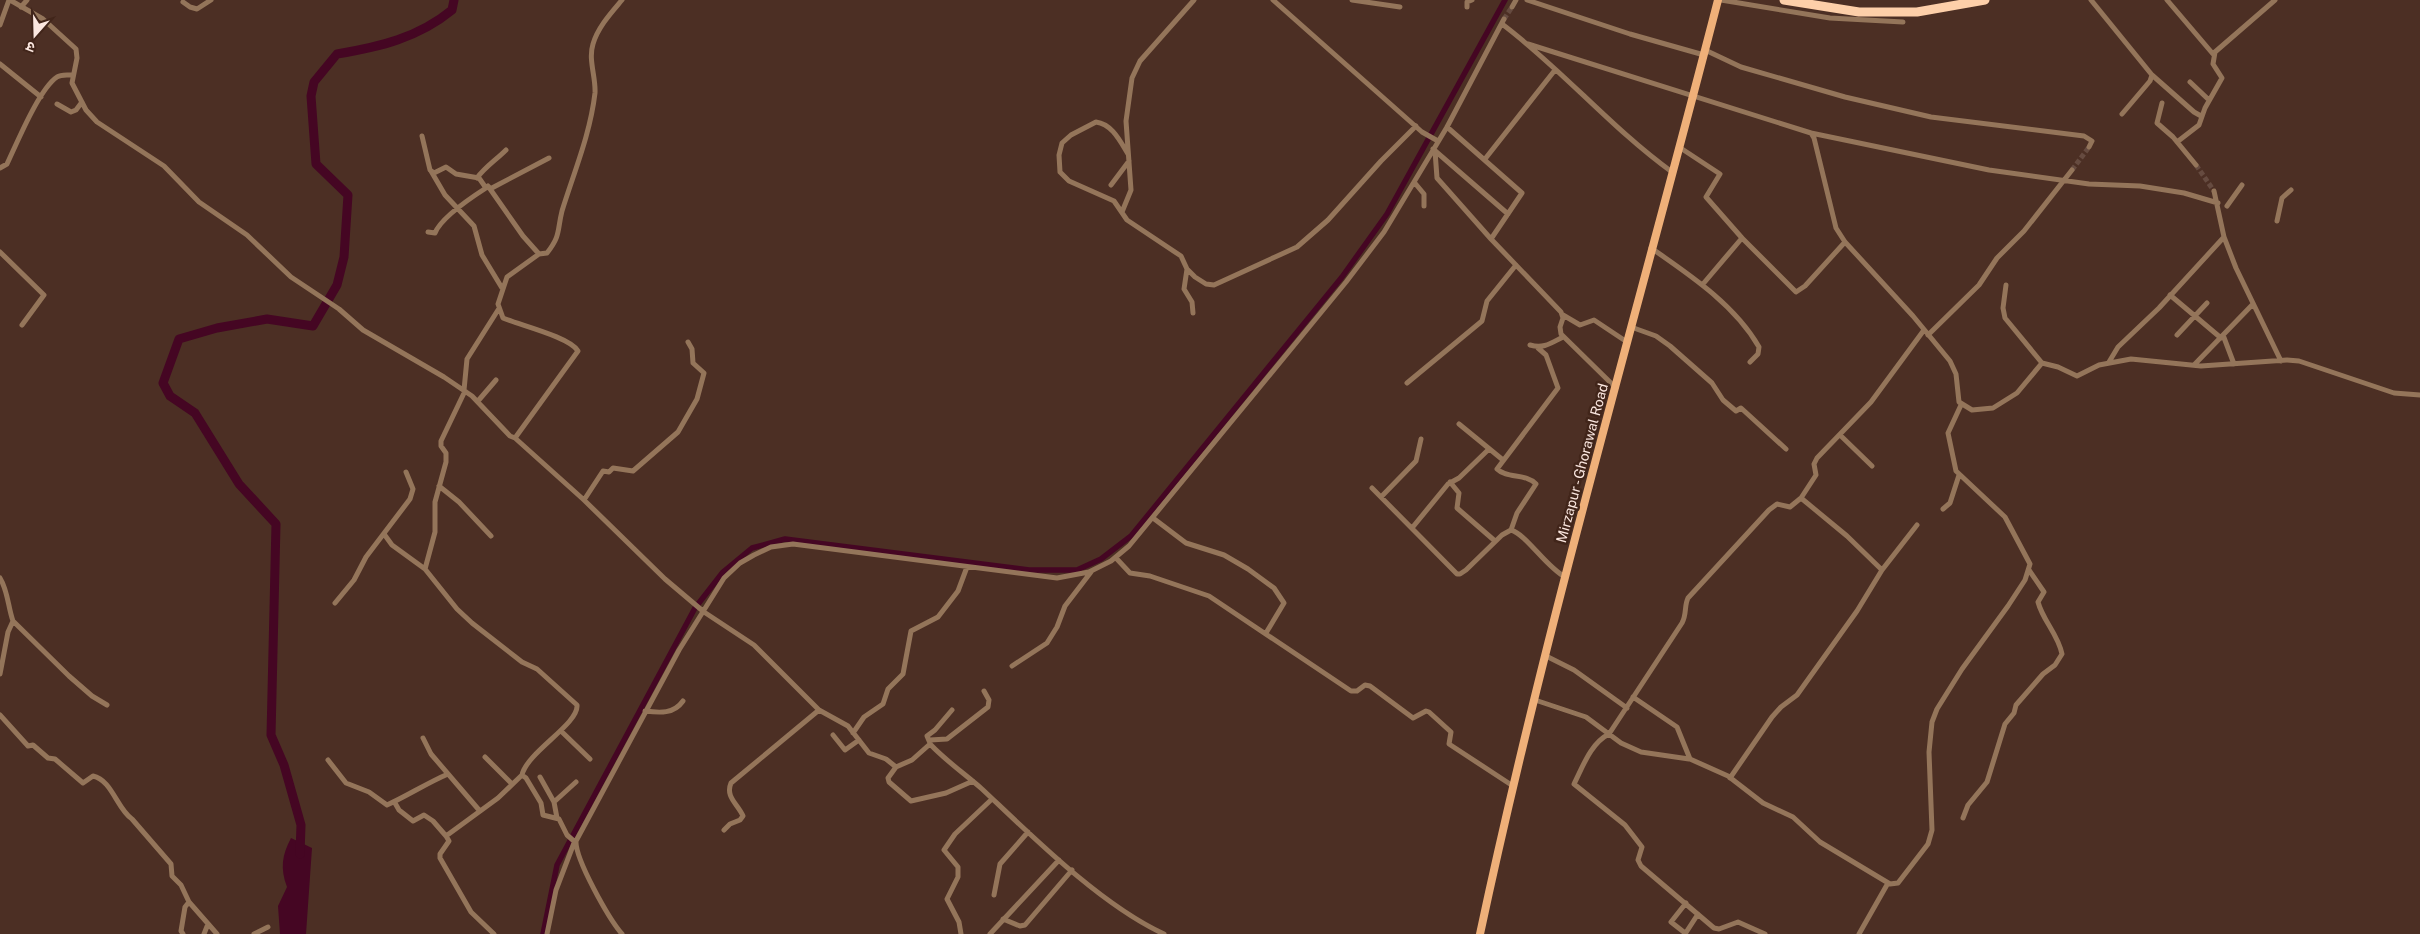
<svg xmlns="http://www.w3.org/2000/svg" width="2420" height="934" font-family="'Public Sans','Noto Sans Devanagari',sans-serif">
	<rect width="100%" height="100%" fill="#4c2f24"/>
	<path fill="#450623" d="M291,838L312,848L306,934H280L278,906L287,887C280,868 282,855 291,838Z"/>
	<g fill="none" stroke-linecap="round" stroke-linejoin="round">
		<path stroke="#450623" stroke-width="5.5" d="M543,934L557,865L695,608L723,572L752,548L785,539L1029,570H1077L1101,559L1131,536L1342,277L1387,214L1505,0"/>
		<path stroke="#450623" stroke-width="9" d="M300,854L301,825L284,765L271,735L276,524L239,484L195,413L170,396L163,383L179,339L217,328L267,319L313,326L337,285L344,257L348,195L316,164L311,96L314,82L337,54C379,47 418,38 452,10L454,0"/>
		<path stroke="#664b40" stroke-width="5" stroke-dasharray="5 2.5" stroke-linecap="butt" d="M1504,19L1512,7
			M2196,165L2214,191
			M2072,170L2089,147"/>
		<path stroke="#94755a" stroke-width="5" d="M10,0L43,19L76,49L77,58L72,83L86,110L97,122L164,166L199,202L247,235L291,277L339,309L363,330L444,377L472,396L510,436L515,438L584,500L665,579L704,612L754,645L819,710L848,726L869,753L886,759L896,767L912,760L930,744C946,761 965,774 982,789C1033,837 1101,905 1164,934
			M1273,0L1422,132L1438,141
			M1352,0L1400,7
			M1527,0L1630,34L1704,55
			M1721,0L1830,18L1903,22
			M2091,0L2152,75L2150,81L2122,114
			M2167,0L2213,54
			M183,2L190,7L197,9L211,0
			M21,7L27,0
			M1467,7V2L1472,0
			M1512,7L1516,0
			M1502,24C1562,69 1611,128 1672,172
			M0,25L9,0
			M1528,44L1811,133L1814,138L1836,228L1845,242L1913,316L1950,361L1956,374L1959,402L1972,410L1993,408L2017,393L2042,363L2058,367L2077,376L2099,365L2131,359L2201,366L2287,360L2299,361L2394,393L2420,395
			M1705,50L1741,67L1845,97L1931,117L2084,136L2092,141L2089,147
			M0,64L41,97
			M2152,75L2194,112L2201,116
			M2190,82L2209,100
			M2162,103L2157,123L2173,137L2196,165
			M57,104L71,112L76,110L82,102
			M1447,127L1522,193L1491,239
			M1811,133L1989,170L2089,184L2140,186L2184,193L2218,203
			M422,136L430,170L434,173L446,167L456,174L479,178L486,188L488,186L523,236L539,254
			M2177,142L2199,125L2205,108L2222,78L2213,64L2215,52L2275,0
			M1679,147L1720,174L1706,197L1742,238L1703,284
			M1433,149L1508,214
			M1435,151L1437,178L1491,239L1561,312L1563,318L1560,327L1561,334L1615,387
			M1128,154C1120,141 1112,124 1096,122L1071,135L1062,143L1059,155L1060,172L1069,181L1114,201L1127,220L1181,256L1187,269L1195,277L1206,284L1214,285L1297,247L1328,220L1381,161L1416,126
			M1485,159L1555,70
			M0,168L7,164C17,143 39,89 57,77C61,74 67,75 72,75
			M431,171L445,195L474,226L482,255L502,288
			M477,178C485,167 496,160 506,150
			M1414,182L1424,194V206
			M1111,185L1129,161
			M490,189L549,158
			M2214,191L2224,237L2236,268L2281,361
			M2227,206L2242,185
			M1122,212L1131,190L1126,121L1132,78L1140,61L1194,0
			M2277,221L2282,198L2291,190
			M428,232L435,233C441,218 472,197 486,188
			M1742,238L1796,292L1805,286L1845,242
			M1651,248C1690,275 1735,305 1759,347L1758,354L1750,362
			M0,252L44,295L22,325
			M1187,269L1184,289L1192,302L1193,313
			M2006,285L2003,308L2005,318L2042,363
			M2170,295L2221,338
			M1563,315L1580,325L1594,320L1627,342
			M1631,327L1656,336L1670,346L1712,383L1723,400L1736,411L1741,408L1786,449
			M1928,335L1979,285L1997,258L2024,231L2072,170
			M2177,335L2207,303
			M2223,335L2234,364
			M1530,345C1544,349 1551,343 1563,337
			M2109,362L2118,347L2159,308L2224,237
			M2194,365L2253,304
			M1407,383L1482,321L1487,301L1516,265
			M464,390L467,359L498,310
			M465,391L441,441V446L446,453V462L435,502V532L425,569L457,609L472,623L522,662L537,669L577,705C579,724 527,752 522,775
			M478,401L496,380
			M1459,424L1503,460
			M1840,435L1872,466
			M515,438L578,351C570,337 519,325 503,318L498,304L507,277L539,254L547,253C561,235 557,231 562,211C574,172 590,135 595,93C596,77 588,60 593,44C598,27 611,13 622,0
			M1450,482L1459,493L1457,508L1495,541
			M439,486L459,502L491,536
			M1372,488L1457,574H1460L1466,570L1502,535L1511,530C1527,535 1545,566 1565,577
			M1381,497L1416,461L1421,439
			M584,500L603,471L609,472L613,468L633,471L678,432L697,399L704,373L693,363L692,349L688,342
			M1943,509L1950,503L1959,475
			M1153,518L1186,543L1224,555L1248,569L1274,588L1284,603L1266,633
			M1412,528L1448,484L1459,478L1489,449
			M1511,530L1517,513L1536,484C1526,473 1507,479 1497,469L1558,388L1546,355L1538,348
			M384,534L392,545L425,569
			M1116,558L1130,573L1150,576L1209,596L1351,691H1357L1365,685L1370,686L1413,718L1426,711L1429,712L1451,732L1449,744L1513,786
			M1882,570L1917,525
			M0,578C8,591 8,607 13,621L8,632L0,674
			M335,603L354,580L366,557L410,499L413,489L406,472
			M13,621L69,676L92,696L107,705
			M1546,656L1574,670L1627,708
			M1012,666L1047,643L1057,627L1065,606L1091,572
			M1633,697L1677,727L1690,759L1728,776L1763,803L1793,817L1820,842L1890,884L1898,883L1928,844L1932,830L1929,752L1932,722L1937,709L1962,669L2008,606L2025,580L2030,564L2005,517L1956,471L1948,433L1961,405
			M1535,700L1586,717L1621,743L1641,752L1689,759
			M645,711C660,713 674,714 683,701
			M0,715L28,746L33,745L48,758L55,759L83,783L93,776C112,780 117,809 132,819L171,864L172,876L181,885L189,902L217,934
			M561,731L590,759
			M853,733L864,717L883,704L888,689L903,674L911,631L938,617L958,591L967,567
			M833,735L845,750L859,740
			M423,738L431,754L479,810
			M930,740L947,739L988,707L989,700L984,691
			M930,743L927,736L935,730L952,710
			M485,757L512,784
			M328,760L346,783L369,792L387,805C407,796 427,783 448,774
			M896,767L888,778L889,782L911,801L946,793L973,781
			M540,777L554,802L557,818
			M1730,778L1772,717L1781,707L1797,695L1857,611L1882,570L1847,536L1801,498
			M554,802L576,782
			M395,803L399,810L413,821L424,815L433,821L446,836
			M1963,818L1968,805L1987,782L2005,724L2014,713L2016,705L2043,674L2055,665L2062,654C2058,634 2043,621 2038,602L2044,592L2029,570
			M724,830L730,824L740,820L743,816C738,804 725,797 731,783L819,710
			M994,895L1000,864L1028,832
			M1003,919L1020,926L1025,925L1072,870
			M1685,933L1671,922L1686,903
			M183,934L181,931L185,907L189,902
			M204,934L208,924
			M254,934L268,927
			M494,934L471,912L440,858V854L449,841L446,836L498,798L522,775L526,778L541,803L543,815L559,819L567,835L575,842
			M547,934L556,890L574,843
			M622,934C609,919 575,859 576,841L679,650L724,578L740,563L754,555L771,547L793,544L1057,578L1089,572L1111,561L1129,546L1346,282L1384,232L1447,127L1504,19
			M961,934L959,922L947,899L958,877V867L944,850L955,834L992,799
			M990,934L1059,860
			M1685,934L1698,914
			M1765,934L1738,922L1719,929L1714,928L1641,866L1638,860L1642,847L1625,825L1574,784C1583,766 1591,743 1609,734L1682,623C1687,614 1684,606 1688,598L1769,510L1777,504L1790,507L1801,498L1816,475L1814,464L1817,458L1871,402L1924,330
			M1859,934L1888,883"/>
		<path stroke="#efb079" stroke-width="8" d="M1480,934C1547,620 1638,311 1718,0"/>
		<path stroke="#fdcfa9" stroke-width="9" d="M1784,0L1859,12H1917L1985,0"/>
	</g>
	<g text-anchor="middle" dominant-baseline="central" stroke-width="5" stroke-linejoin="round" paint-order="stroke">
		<g font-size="14" fill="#fbe7e0" stroke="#41251a">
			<text transform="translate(1582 463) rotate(-75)">Mirzapur - Ghorawal Road</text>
		</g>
	</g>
	<g transform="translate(35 35) rotate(200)" stroke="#41251a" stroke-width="4" paint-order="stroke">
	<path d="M0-4L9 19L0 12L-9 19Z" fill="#fbe7e0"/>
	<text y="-8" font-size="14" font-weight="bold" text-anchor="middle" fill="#fbe7e0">उ</text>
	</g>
</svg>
